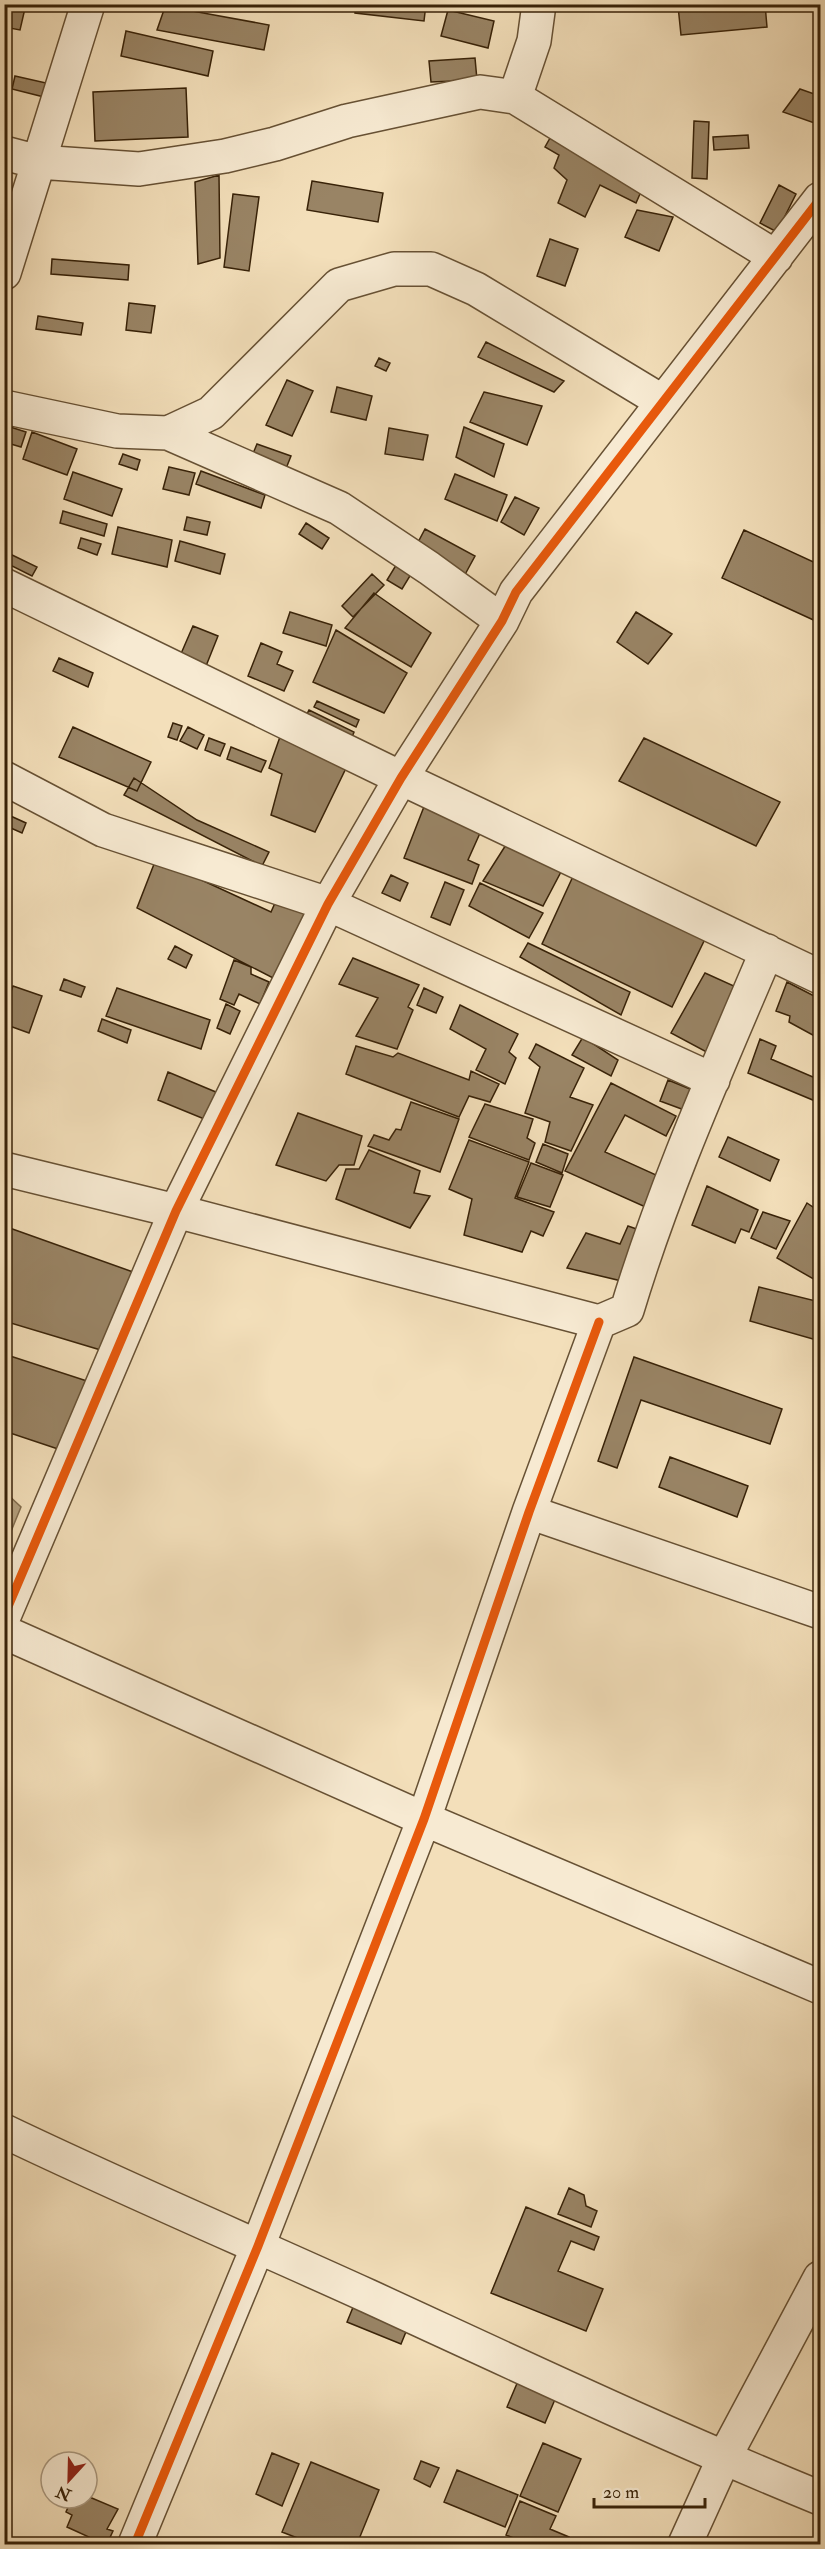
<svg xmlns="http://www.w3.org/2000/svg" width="825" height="2549" font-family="'IM FELL Double Pica',serif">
	<rect width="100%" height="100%" fill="#f3dfba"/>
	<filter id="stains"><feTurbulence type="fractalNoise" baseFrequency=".00333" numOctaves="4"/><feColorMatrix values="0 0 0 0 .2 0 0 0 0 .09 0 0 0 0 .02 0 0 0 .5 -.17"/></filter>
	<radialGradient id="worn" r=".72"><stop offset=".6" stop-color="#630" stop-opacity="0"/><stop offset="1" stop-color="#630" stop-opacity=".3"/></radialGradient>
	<path fill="#b39f7d" stroke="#826d4e" stroke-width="1.5" d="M5,1492L21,1507L5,1546Z"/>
	<path fill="#998465" stroke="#382208" stroke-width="1.5" d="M4,4H26L20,30L4,27Z
		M166,4H194L192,11L269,25L264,50L157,30Z
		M356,4H426L424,21L355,13Z
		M695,4H765L767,27L681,35L678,6Z
		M448,10L494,21L488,48L441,36Z
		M126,31L213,51L208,76L121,56Z
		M475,58L477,80L431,82L429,61Z
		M15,76L55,85L52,99L12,89Z
		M186,88L188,137L95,141L93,92Z
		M800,89L820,96V125L783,112Z
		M694,121L709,122L707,179L692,178Z
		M554,131L643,187L636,203L600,185L585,217L558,203L567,180L554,168L559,155L545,147Z
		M748,135L749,148L714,150L713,137Z
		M219,175L220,258L198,264L195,182Z
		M312,181L383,193L378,222L307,210Z
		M779,185L796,194L777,232L760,223Z
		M233,194L259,197L249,271L224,267Z
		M637,210L673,217L659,251L625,237Z
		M550,239L578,249L565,286L537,276Z
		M52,259L129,265L128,280L51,274Z
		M129,303L155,306L151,333L126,330Z
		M38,316L83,323L81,335L36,329Z
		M486,342L564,381L554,392L478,357Z
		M379,358L390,363L386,371L375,366Z
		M287,380L313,391L292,436L266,425Z
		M337,387L372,396L366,420L331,412Z
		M484,392L542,406L527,445L470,422Z
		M4,425L26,432L21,447L4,442Z
		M464,427L504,444L494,477L456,457Z
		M389,428L428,435L423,460L385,454Z
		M32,432L77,449L67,475L23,459Z
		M257,444L291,456L283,476L249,463Z
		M123,454L140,460L137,470L119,464Z
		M169,467L195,473L189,495L163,489Z
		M201,471L265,495L261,508L196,484Z
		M73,472L122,489L112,516L64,499Z
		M455,474L507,495L497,521L445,499Z
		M515,497L539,508L524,535L501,522Z
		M63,511L107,524L104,536L60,523Z
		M187,517L210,522L207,535L184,530Z
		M306,523L329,538L322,549L299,534Z
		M118,527L172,540L167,567L112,554Z
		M425,529L475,556L462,580L415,548Z
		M744,530L820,565V623L722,578Z
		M81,538L101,544L97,555L78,548Z
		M180,541L225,554L220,574L175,561Z
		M8,553L37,567L32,576L4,562Z
		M401,557L416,566L402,589L387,580Z
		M372,574L384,585L353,617L342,606Z
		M374,593L431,633L411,667L345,628Z
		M290,612L332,625L326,646L283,633Z
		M636,612L672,634L648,664L617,642Z
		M193,626L218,636L206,666L180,656Z
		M336,630L407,673L384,713L313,682Z
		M261,643L282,652L277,664L293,671L284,691L248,676Z
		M59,658L93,673L88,687L53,671Z
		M317,701L359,720L356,727L314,707Z
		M309,710L354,732L350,742L304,720Z
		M173,723L182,726L177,740L168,737Z
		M73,727L151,762L137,791L59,757Z
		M188,727L204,735L197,749L180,741Z
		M281,734L350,760L315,832L271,815L282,774L269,768Z
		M209,738L225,744L220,756L205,750Z
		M644,738L780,802L756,846L619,781Z
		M231,747L266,761L261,772L227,759Z
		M134,778L197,820L269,852L262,866L124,795Z
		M427,799L485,822L468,860L479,865L472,884L404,858Z
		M4,813L26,823L22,833L4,825Z
		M509,840L563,868L543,906L483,881Z
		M156,859L271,912L279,894L308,906L275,979L137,908Z
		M575,872L705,939L672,1007L542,944Z
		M391,875L408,883L400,901L382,893Z
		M445,882L464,890L450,925L431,917Z
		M480,883L543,913L529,938L469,906Z
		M528,943L630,992L621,1015L520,957Z
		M175,946L192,955L186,968L168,959Z
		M353,958L419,985L408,1007L413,1010L397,1049L356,1036L378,998L339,984Z
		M234,960L251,967V974L269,982L260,1004L239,994L234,1005L220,999Z
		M705,973L745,991L714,1056L671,1033Z
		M64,979L85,987L81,997L60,990Z
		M787,982L820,999V1039L789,1022L790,1016L776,1011Z
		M13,986L42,996L29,1033L4,1024V1010Z
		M117,988L210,1020L201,1049L106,1016Z
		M424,988L443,997L436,1013L417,1005Z
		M226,1004L240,1011L230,1034L217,1028Z
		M460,1005L518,1034L509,1052L516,1058L505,1084L476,1070L486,1049L450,1029Z
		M102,1019L131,1030L127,1043L98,1031Z
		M583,1037L618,1060L611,1076L572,1055Z
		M760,1039L776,1046L771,1059L820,1080V1103L748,1073Z
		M536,1044L584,1068L570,1097L593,1105L571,1151L545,1142L550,1122L525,1113L540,1067L529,1058Z
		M356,1046L393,1057L398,1053L469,1080L471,1071L499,1084L490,1102L469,1096L459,1117L346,1074Z
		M168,1072L223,1095L214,1123L158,1100Z
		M668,1080L695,1091L687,1111L660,1101Z
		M611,1083L676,1116L666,1136L625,1115L605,1152L665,1179L650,1209L565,1171Z
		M411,1102L459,1119L440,1172L368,1146L374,1135L389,1140L396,1129L401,1130Z
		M485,1104L533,1119L527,1138L535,1143L529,1160L469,1137Z
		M298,1113L362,1136L354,1165H339L326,1181L276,1165Z
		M728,1137L779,1160L770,1181L719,1157Z
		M469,1140L529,1162L515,1198L554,1212L543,1236L531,1231L522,1252L464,1235L472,1199L449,1189Z
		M543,1144L568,1154L562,1173L536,1162Z
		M369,1150L420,1171L414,1193L430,1196L410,1228L336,1199L346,1169H359Z
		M531,1163L563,1175L550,1207L517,1197Z
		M707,1186L758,1210L749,1232L741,1229L735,1243L692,1225Z
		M807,1203L820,1212L819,1251L820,1252V1274L817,1281L777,1258Z
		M763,1212L790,1221L776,1249L751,1238Z
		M4,1226L133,1272L104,1351L4,1321Z
		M628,1226L645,1232L626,1282L567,1268L586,1233L620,1244Z
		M759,1287L820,1302V1341L750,1321Z
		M4,1354L90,1382L67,1452L4,1431Z
		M634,1357L782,1409L770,1444L641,1400L617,1468L598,1461Z
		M670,1457L748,1486L737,1517L659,1487Z
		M569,2188L584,2195L586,2206L597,2211L591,2227L558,2214Z
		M526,2207L599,2237L594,2250L571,2241L558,2271L603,2289L586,2331L491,2293Z
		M356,2300L410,2322L401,2344L347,2322Z
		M521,2374L559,2390L545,2423L507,2407Z
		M543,2443L581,2459L558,2512L520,2496Z
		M272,2453L299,2464L282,2506L256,2494Z
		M421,2461L439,2468L430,2487L414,2479Z
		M311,2462L379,2490L357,2544H313L282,2532Z
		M457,2470L518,2495L505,2527L444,2502Z
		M87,2496L118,2509L107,2529L113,2531L107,2544H85L89,2537L67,2527L72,2515L66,2512L72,2498H87Z
		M520,2501L556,2516L550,2529L569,2537L566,2544H529L506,2535Z"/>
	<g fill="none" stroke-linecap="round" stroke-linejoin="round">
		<defs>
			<path id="street" d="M515,97L534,41L539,4
				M4,153L38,162L139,169L225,156L275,144L347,121L480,92L515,97L776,257
				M4,273L88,4
				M4,407L117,431L168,433L211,413L339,285L394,269H431L476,289L663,402
				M168,433L339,508L429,568L502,621
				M4,585L401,778L820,977
				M4,778L103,830L328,904L713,1080
				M4,1169L176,1211L599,1322L627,1310C664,1187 717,1069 767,951
				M529,1512L820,1612
				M4,1616L176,1211L328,904L401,778L502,621L516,592L820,199
				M4,1632L424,1819L820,1987
				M4,2131C125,2189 247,2241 368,2296C518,2365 668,2436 820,2498
				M135,2544L258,2246L424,1819L529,1512L599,1322
				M685,2544L724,2458L820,2278"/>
		</defs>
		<use href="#street" stroke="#675134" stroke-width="36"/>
		<use href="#street" stroke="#f7ead2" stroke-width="33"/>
		<defs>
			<path id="cycleway" d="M4,1616L176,1211L328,904L401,778L502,621L516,592L820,199
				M135,2544L258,2246L424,1819L529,1512L599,1322"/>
		</defs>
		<use href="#cycleway" stroke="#f7ead2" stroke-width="13"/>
		<use href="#cycleway" stroke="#e8590c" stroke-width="9"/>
	</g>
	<rect width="825" height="2549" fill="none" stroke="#f3dfba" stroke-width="24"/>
	<rect x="6" y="6" width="813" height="2537" fill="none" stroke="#382208" stroke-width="3"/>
	<rect x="12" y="12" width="801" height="2525" fill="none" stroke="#382208" stroke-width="1.5"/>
	<g transform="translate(69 2480) rotate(202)"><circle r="28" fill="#f7ead2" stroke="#ab9a81" stroke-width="1.5"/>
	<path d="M0-4.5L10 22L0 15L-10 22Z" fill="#8f2418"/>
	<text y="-9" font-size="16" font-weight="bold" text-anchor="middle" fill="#382208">N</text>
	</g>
	<path d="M594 2498v9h111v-9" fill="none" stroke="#382208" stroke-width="3"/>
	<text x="603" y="2498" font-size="18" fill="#382208" stroke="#f7ead2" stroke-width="4.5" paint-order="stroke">20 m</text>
	<rect width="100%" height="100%" filter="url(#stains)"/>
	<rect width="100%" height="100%" fill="url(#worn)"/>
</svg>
